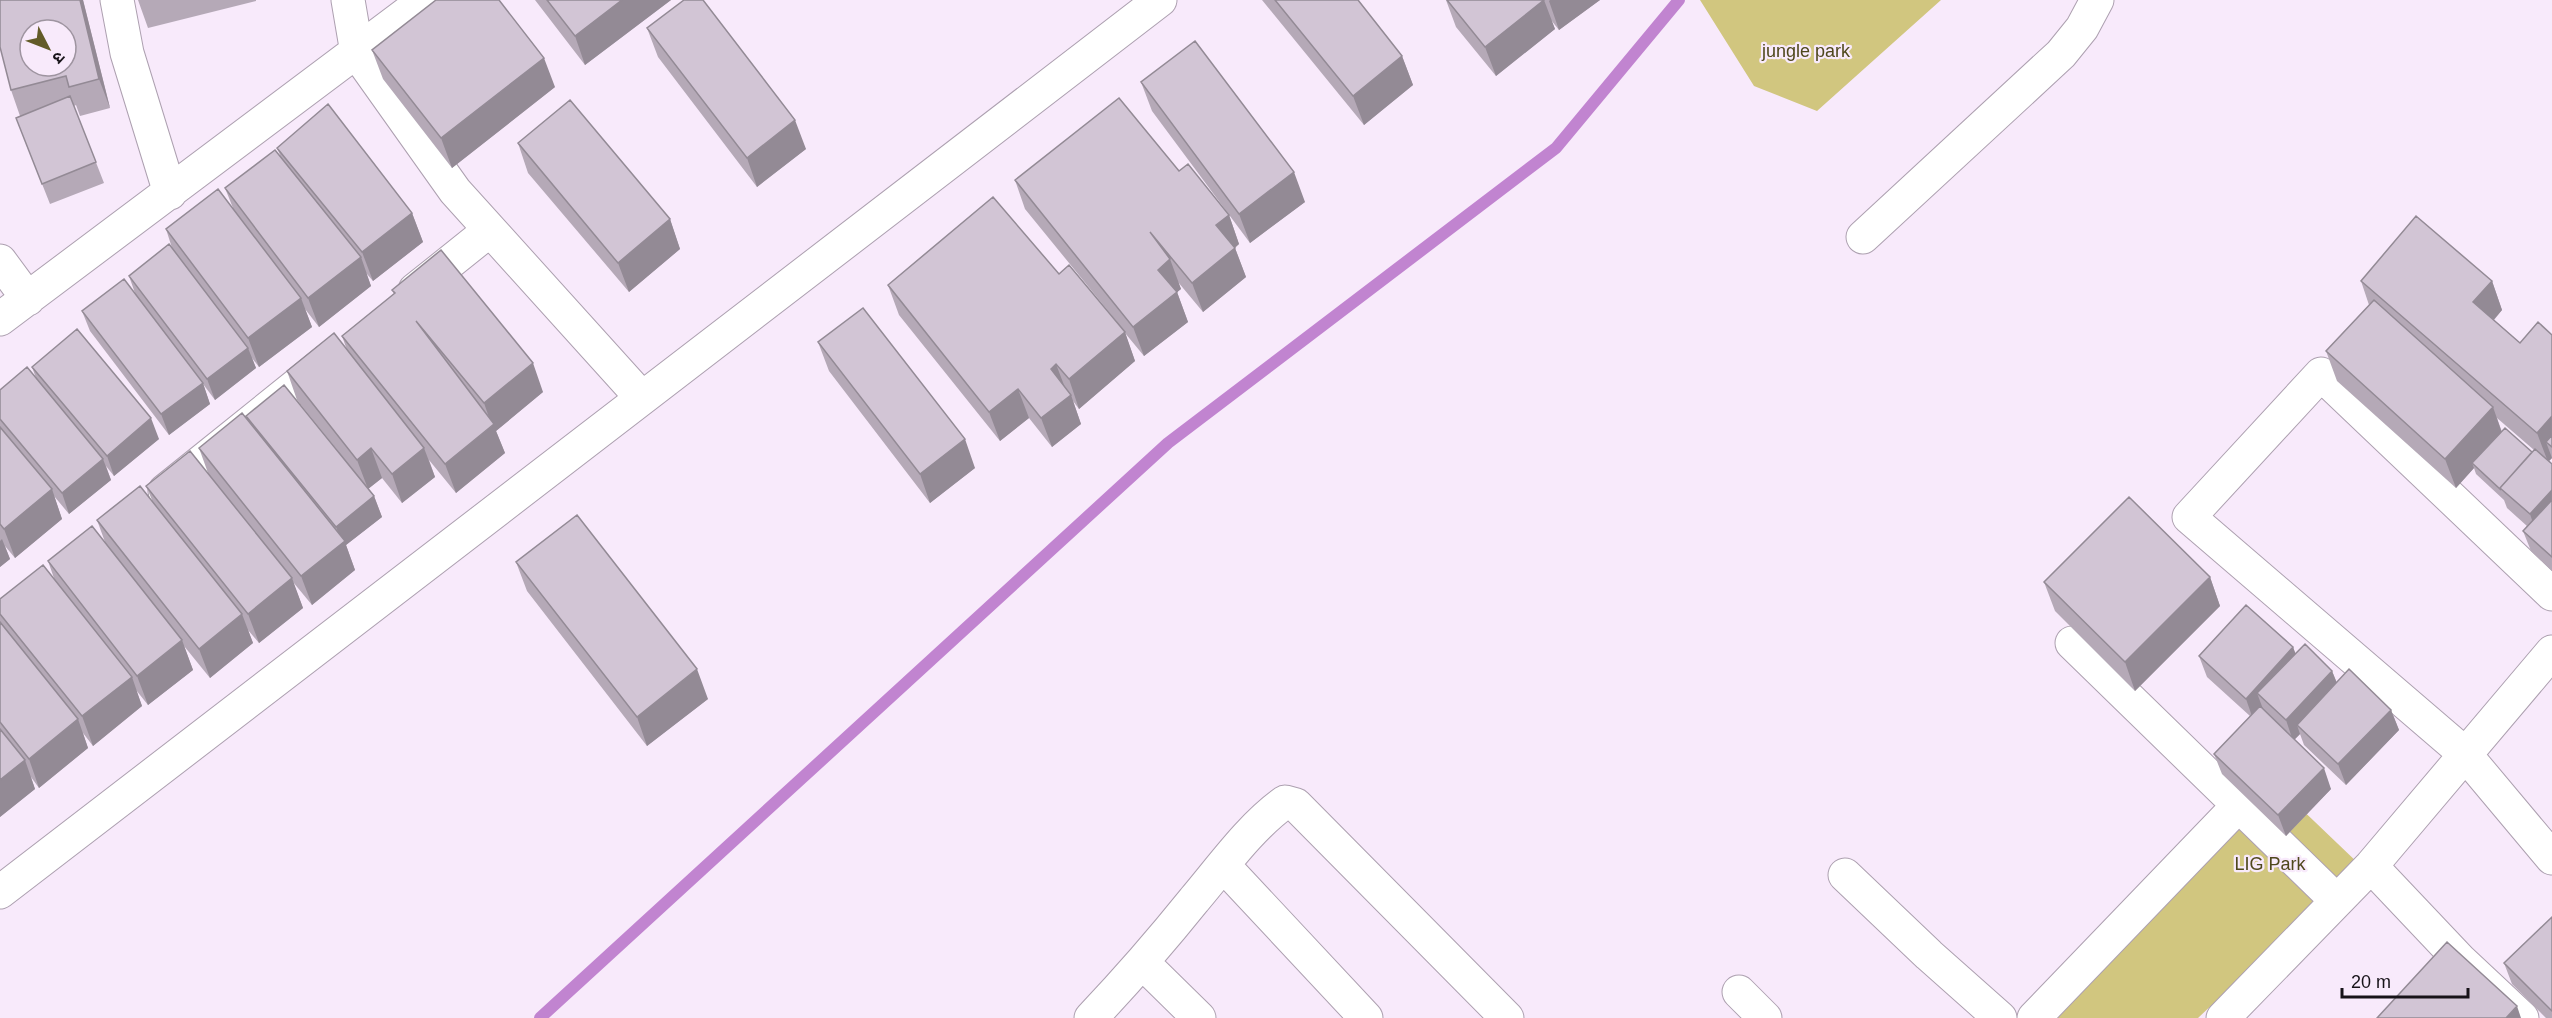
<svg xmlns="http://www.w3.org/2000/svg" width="2552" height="1018" font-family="Arial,'Noto Sans Devanagari',sans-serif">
	<rect width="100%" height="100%" fill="#f8eafb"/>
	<path fill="#d1c67f" d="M1700,0H1941L1817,111L1754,86Z
		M2269,778L2360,865L2198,1018H2030Z"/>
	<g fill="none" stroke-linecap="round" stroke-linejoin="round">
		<path stroke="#c184d0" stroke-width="12" d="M540,1018L1168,443L1556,148L1679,0"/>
		<defs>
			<path id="minor" d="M117,0L127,53L170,193
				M348,0L357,53L455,191L642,398
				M1863,237L2061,54L2082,28L2097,0
				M0,261L28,299
				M415,290L490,230
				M0,319L425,0
				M165,491L328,360
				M2552,594L2321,374L2189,517L2464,753L2552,858
				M2072,643L2336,900
				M1223,865L1366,1018
				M2371,866L2460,960L2522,1018
				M1845,875L1929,955L2000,1018
				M0,892L1160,0
				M1143,963L1199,1018
				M1739,992L1765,1018
				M1091,1018C1127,980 1161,941 1194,900C1222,867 1250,827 1285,802L1296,805L1507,1018
				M2034,1018L2239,805
				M2223,1018L2371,866L2552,652"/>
		</defs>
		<use href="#minor" stroke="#ada0b0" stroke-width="35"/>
		<use href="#minor" stroke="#fff" stroke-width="33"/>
	</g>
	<path fill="#b5a9b7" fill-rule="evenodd" d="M0,0H83L110,108L80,116L76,105L74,106L104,183L50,204L16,118L20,116L11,90Z
		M138,0H256V1L148,28Z
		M535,0H671L585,65Z
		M1262,0H1358L1402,56L1413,85L1364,125Z
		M1446,0H1600L1559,30L1551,20L1555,29L1496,76L1456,27Z
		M647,28L806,149L757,187L658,57Z
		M372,50L555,87L452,168L383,79Z
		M1141,82L1305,202L1250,243L1152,111Z
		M518,143L670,219L680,249L629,292L528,173Z
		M277,148L412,213L423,242L373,281L366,273L371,286L319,327L305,309L312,327L259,367L252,358L256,368L215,400L203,384L210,404L169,435L90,331L82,311L136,296L129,276L172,248L166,229L233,208L225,188L280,155Z
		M1179,171L1229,215L1239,244L1235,248L1246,277L1203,312L1178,282L1181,289L1177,292L1188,322L1144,356L1125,333L1135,361L1079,409L1073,401L1081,424L1052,447L1029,418L1000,441L899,315L888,285L1059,274L1118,323L1025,209L1015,180Z
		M2361,281H2492L2502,310L2494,320L2520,343L2552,335V458L2549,461L2552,464V571L2531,551L2523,531L2527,526L2507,508L2504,500L2476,474L2474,468L2456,488L2337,381L2326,351L2369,305ZM2497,418L2534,450L2532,452L2502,432Z
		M392,290L543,392L496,431L505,453L456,493L429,460L435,477L402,503L382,478L368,489L374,496L382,517L346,545L355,570L312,605L293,582L303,608L259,643L248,630L253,643L210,678L184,646L193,670L148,705L136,690L142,706L93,746L83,733L88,748L39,788L31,777L35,789L0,817V599L55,581L48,561L105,542L97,520L152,500L146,486L208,473L199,448L246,418L339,452L297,400L287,371L347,350L342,336L394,294Z
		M818,342L975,468L930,503L829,371Z
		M32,367L159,439L114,476L106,466L111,480L69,514L54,496L62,519L15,558L5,546L10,559L0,567V390L36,378Z
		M516,562L708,699L647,746L527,591Z
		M2210,577L2220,606L2135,691L2055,611L2044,582Z
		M2293,647L2295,653L2332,671L2337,683L2391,710L2399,730L2346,785L2304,745L2300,734L2294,740L2331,789L2286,836L2222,774L2214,754L2250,716L2207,677L2199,656Z
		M2552,917V1018H2546L2512,984L2504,963Z"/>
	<path fill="#938a95" d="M80,0H83L110,108L99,79Z
		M622,0H671L585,65L575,36Z
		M1544,0L1555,29L1496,76L1485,47Z
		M1550,0H1600L1559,30L1549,1Z
		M1402,56L1413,85L1364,125L1353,96Z
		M544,58L555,87L452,168L441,138Z
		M795,120L806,149L757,187L747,158Z
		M1294,172L1305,202L1250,243L1239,214Z
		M412,213L423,242L373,281L362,252Z
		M1229,215L1239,244L1227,254L1216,225Z
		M670,219L680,249L629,292L618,263Z
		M1235,248L1246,277L1203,312L1192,283Z
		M361,257L371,286L319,327L308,298Z
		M1170,259L1181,289L1169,299L1158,270Z
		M2492,281L2502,310L2484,331L2473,302Z
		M1177,292L1188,322L1144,356L1133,327Z
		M301,298L312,327L259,367L248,338Z
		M1125,332L1135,361L1079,409L1069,379Z
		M248,348L256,368L215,400L207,379Z
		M533,363L543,392L496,431L505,453L456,493L445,464L492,426L484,403Z
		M1056,364L1067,393L1051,369Z
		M203,383L210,404L169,435L161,414Z
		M1018,389L1029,418L1000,441L989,412Z
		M1071,395L1081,424L1052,447L1041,418Z
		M2493,407L2503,436L2472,463L2474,468L2456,488L2445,459Z
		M2552,416V447L2546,442L2552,458L2548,462L2537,433Z
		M151,418L159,439L114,476L107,456Z
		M965,439L975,468L930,503L920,474Z
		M371,448L382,478L368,489L357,460Z
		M424,448L435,477L402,503L392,474Z
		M103,459L111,480L69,514L62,493Z
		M52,489L62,519L15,558L4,529Z
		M2552,490V518L2537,535L2530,514Z
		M374,496L382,517L346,545L355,570L312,605L301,576L342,543L336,527Z
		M2,539L10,559L0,567V541Z
		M2210,577L2220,606L2135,691L2125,662Z
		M292,578L303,608L259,643L248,614Z
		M242,614L253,643L210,678L199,649Z
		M182,640L193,670L148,705L137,676Z
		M2293,647L2301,668L2257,693L2263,709L2253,719L2246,699Z
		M697,669L708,699L647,746L637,717Z
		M2332,671L2340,691L2297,725L2300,734L2293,741L2286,720Z
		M132,677L142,706L93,746L82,716Z
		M2391,710L2399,730L2346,785L2338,764Z
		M78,719L88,748L39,788L29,759Z
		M25,760L35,789L0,817V780Z
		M2324,768L2331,789L2286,836L2278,815Z
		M2517,1006L2521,1018H2506Z"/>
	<path fill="#d2c5d5" stroke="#938a95" stroke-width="1.5" fill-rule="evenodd" d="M0,0H80L99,79L69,87L66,76L11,90L0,47ZM30,30H66V66H30Z
		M436,0H499L544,58L441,138L372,50Z
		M547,0H622L575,36Z
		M684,0H703L795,120L747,158L647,28Z
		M1275,0H1358L1402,56L1353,96Z
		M1447,0H1544L1485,47Z
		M1195,41L1294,172L1239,214L1141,82Z
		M70,96L96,162L42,184L16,118Z
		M1119,98L1179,171L1188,164L1229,215L1216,225L1235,248L1192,283L1150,232L1170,259L1158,270L1177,292L1133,327L1015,180Z
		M570,100L670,219L618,263L518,143Z
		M328,104L412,213L362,252L277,148Z
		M275,150L361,257L308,298L225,188Z
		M218,189L301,298L248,338L166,229Z
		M993,197L1059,274L1069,265L1125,332L1069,379L1056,364L1051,369L1071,395L1041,418L1018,389L989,412L888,285Z
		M2416,216L2492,281L2473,302L2520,343L2538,322L2552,335V416L2537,433L2361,281Z
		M169,244L248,348L207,379L129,276Z
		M441,250L533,363L484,403L416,321L494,424L445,464L342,336L395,293L392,290Z
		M124,279L203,383L161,414L82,311Z
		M2374,300L2493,407L2445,459L2326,351Z
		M863,308L965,439L920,474L818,342Z
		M77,329L151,418L107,456L32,367Z
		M334,333L424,448L392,474L371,448L357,460L287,371Z
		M27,367L103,459L62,493L0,419V390Z
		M284,385L374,496L336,527L246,416Z
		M242,413L345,541L301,576L199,448Z
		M0,427L52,489L4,529L0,524Z
		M2505,428L2532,452L2500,488V489L2472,463Z
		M2552,435V447L2546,442Z
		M2535,449L2552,464V490L2530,514L2500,488Z
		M190,451L292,578L248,614L146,486Z
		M140,486L242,614L199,649L97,520Z
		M2129,497L2210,577L2125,662L2044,582Z
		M2552,500V557L2523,531Z
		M577,515L697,669L637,717L516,562Z
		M92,526L182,640L137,676L48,561Z
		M43,565L132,677L82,716L0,614V599Z
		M2246,605L2293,647L2246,699L2199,656Z
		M0,622L78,719L29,759L0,722Z
		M2305,644L2332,671L2286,720L2257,693Z
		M2349,669L2391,710L2338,764L2297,725Z
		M2260,706L2324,768L2278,815L2214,754Z
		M0,729L25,760L0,780Z
		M2552,917V1011L2504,963Z
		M2447,942L2517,1006L2506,1018H2377Z"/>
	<g text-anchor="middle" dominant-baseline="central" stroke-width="4.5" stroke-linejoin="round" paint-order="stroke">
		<g font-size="18" fill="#4f481d" stroke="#f8eafb">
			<text x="1806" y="51">jungle park</text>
			<text x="2270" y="864">LIG Park</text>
		</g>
	</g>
	<g transform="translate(48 48) rotate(132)"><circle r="28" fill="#f8eafb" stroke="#9e94a0" stroke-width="1.5"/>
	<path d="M0-4.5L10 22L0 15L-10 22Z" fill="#635b28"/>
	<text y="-9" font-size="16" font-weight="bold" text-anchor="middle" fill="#171318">उ</text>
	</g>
	<path d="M2342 988v9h126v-9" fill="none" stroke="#171318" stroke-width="3"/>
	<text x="2351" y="988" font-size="18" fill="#171318" stroke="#f8eafb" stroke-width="4.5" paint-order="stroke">20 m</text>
</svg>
